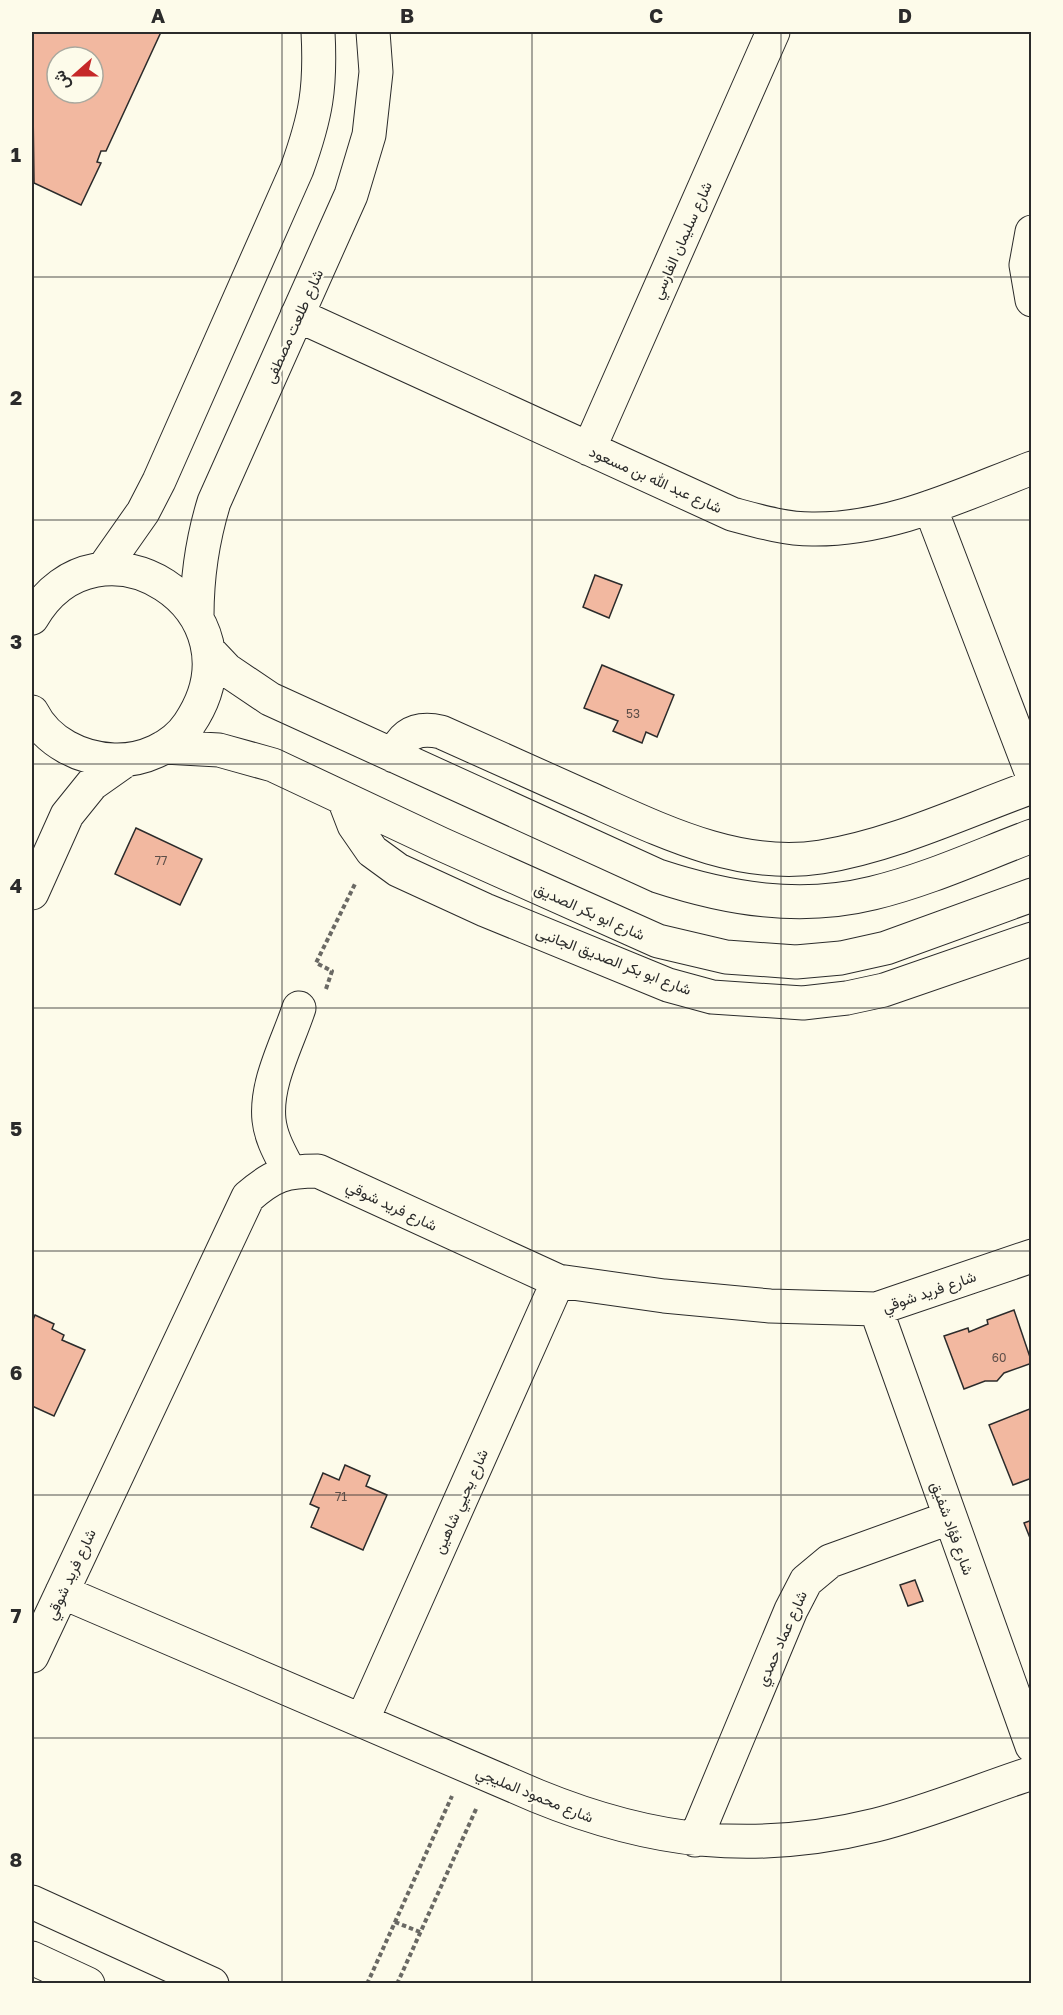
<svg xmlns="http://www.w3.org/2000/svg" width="1063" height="2015" font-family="'Golos Text',Vazirmatn,sans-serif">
	<rect width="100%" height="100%" fill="#fdfbea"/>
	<path fill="#f2b8a0" stroke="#2b2b2b" stroke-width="1.5" fill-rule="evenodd" d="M32,32H161L106,151H101L97,162L101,163L81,205L34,183ZM57,57H93V93H57Z
		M595,575L622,585L609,618L583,607Z
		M602,665L674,695L657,737L646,732L642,743L613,731L618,721L584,708Z
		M136,828L202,859L180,905L115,874Z
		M1014,1310L1032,1363L1004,1373L997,1381H985L964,1389L944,1336L968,1328L969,1332L988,1324L987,1320Z
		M35,1315L54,1324L52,1329L64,1335L62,1340L85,1350L54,1416L32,1406V1322Z
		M1032,1408V1478L1013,1485L989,1425Z
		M345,1465L370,1476L366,1486L387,1495L363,1550L311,1527L319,1508L310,1504L323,1473L339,1480Z
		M1032,1520V1543L1024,1523Z
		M915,1580L923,1601L908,1606L900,1585Z"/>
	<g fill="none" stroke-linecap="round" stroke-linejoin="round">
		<defs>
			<path id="minor" d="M1032,232L1026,265L1032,300
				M297,315L732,514C758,521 785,529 812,529C890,530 961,495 1032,468
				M589,449L773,32
				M930,507L1032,774
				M103,569L143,512L159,481L297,169C316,116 321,88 318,32
				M197,616C197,576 202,541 214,502L351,195L369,135L376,72L373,32
				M32,618C98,504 267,609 189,724C173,748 142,761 114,760C81,759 47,742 32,712
				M209,651L227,670L270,699L658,876C728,899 800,911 873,893C927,880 979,856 1032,836
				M164,747L219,750L273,765L441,844L658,941L726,957L796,962L841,958L886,948L1032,895
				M394,756C403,733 418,727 441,732C489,754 538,775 586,797C660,830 738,870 821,857C894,845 963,812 1032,787
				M344,799L354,825L372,851L398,870L485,910L668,985L712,997L803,1003L847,998L884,990L1032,939
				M32,893L67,815L92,784L126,760
				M289,1171C281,1155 271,1139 269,1120C265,1083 288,1042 299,1008
				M876,1309L1032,1746
				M62,1592L537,1796C652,1843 754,1855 876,1825C928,1812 980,1790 1032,1773
				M32,1656L248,1197C273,1175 285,1171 318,1171L558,1281L664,1296L770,1306L876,1309L1032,1256
				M362,1721L558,1281
				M695,1840L791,1610L806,1581L830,1561L949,1518
				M32,1902L212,1984
				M32,1958L88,1984"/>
		</defs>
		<use href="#minor" stroke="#2b2b2b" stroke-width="35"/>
		<path stroke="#6a6964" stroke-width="4" stroke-dasharray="4.5 3" stroke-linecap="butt" d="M326,989L332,971L316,963L356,882
			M395,1922L420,1932
			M367,1984L452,1796
			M397,1984L477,1807"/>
		<use href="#minor" stroke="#fdfbea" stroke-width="33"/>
	</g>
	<path fill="none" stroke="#2b2b2b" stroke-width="1.5" stroke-opacity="0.55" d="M282,32V1984M532,32V1984M781,32V1984M32,277H1032M32,520H1032M32,764H1032M32,1008H1032M32,1251H1032M32,1495H1032M32,1738H1032"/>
	<g text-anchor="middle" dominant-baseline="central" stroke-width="4.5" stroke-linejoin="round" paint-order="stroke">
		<g font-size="12" fill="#5d4e48">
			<text x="633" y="713">53</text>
			<text x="161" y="860">77</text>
			<text x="999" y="1357">60</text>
			<text x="341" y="1496">71</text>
		</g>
		<g font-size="15" fill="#2b2b2b" stroke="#fdfbea">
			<text transform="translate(681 240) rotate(-66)">شارع سليمان الفارسي</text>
			<text transform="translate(293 326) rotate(-66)">شارع طلعت مصطفى</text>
			<text transform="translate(656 479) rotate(24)">شارع عبد الله بن مسعود</text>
			<text transform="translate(590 911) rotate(24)">شارع ابو بكر الصديق</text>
			<text transform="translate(614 960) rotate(21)">شارع ابو بكر الصديق الجانبى</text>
			<text transform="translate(392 1205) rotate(25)">شارع فريد شوقي</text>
			<text transform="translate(929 1291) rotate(-19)">شارع فريد شوقي</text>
			<text transform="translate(460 1501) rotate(-66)">شارع يحيي شاهين</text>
			<text transform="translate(953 1528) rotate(70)">شارع فؤاد شفيق</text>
			<text transform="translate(70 1574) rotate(-65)">شارع فريد شوقي</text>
			<text transform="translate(781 1638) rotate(-66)">شارع عماد حمدي</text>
			<text transform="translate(535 1794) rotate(22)">شارع محمود المليجي</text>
		</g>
	</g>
	<rect width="1063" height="2015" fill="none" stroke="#fdfbea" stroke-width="66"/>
	<g transform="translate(75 75) rotate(249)"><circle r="28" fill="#fdfbea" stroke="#a9a89e" stroke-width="1.5"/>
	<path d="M0-4.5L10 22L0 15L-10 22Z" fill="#c62828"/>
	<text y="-9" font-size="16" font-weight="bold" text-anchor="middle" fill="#2b2b2b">ش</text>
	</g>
	<rect x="33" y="33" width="997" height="1949" fill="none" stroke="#2b2b2b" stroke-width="2"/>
	<g font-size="20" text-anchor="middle" font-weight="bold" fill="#2b2b2b">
		<text x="158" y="23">A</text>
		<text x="407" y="23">B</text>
		<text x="656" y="23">C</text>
		<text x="905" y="23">D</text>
		<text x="16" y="162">1</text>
		<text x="16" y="405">2</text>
		<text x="16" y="649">3</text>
		<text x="16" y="893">4</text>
		<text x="16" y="1136">5</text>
		<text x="16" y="1380">6</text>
		<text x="16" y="1623">7</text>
		<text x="16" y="1867">8</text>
	</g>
</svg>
